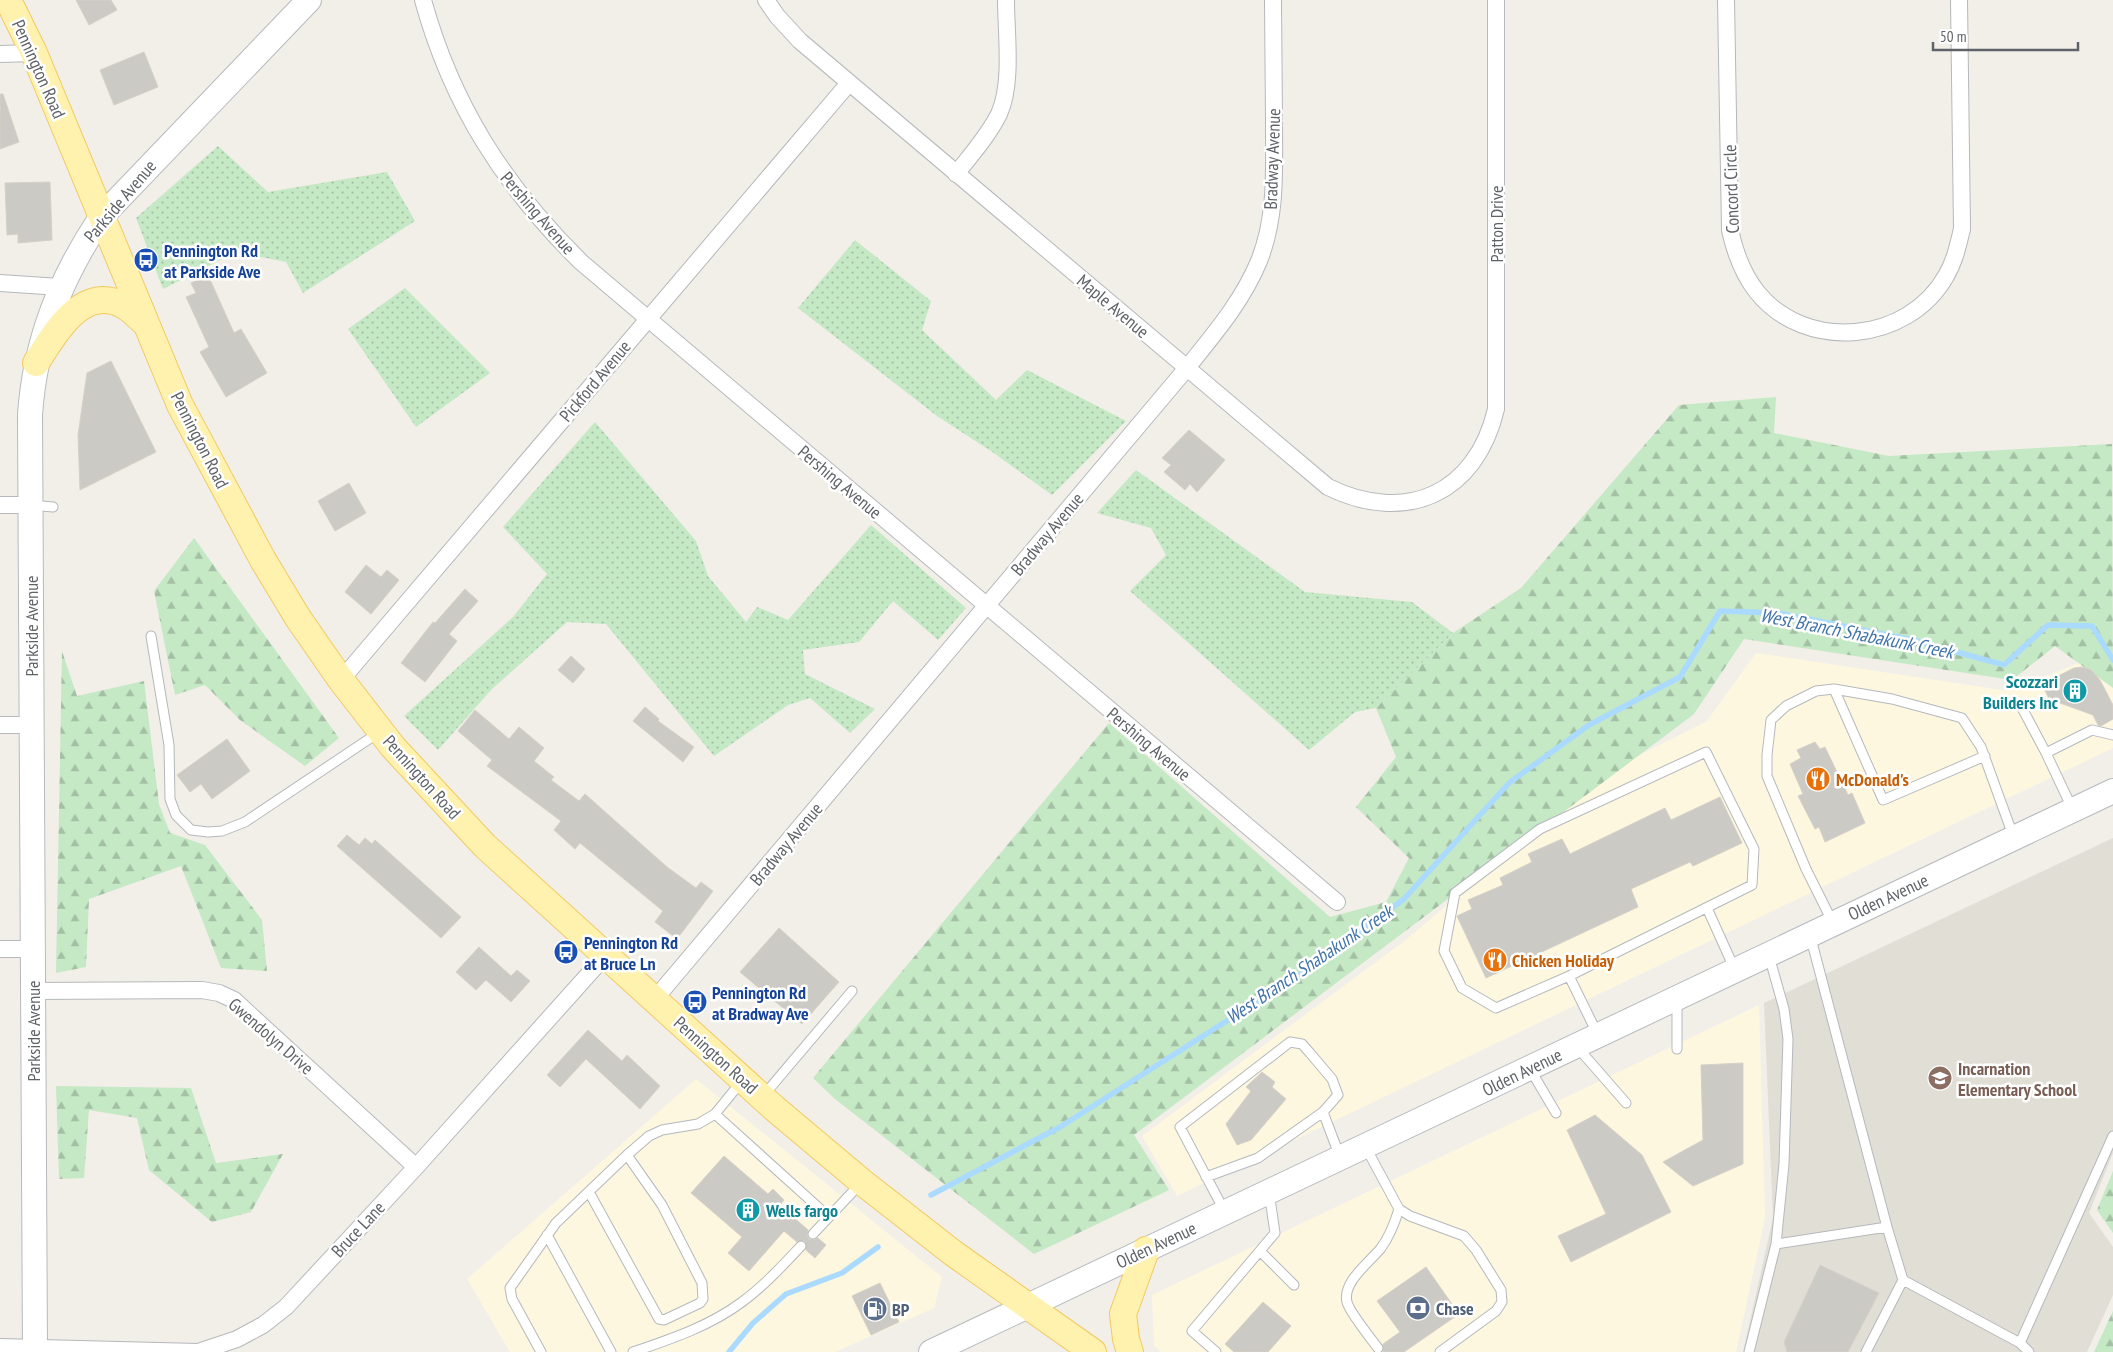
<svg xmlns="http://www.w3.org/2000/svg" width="2113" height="1352" font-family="'PT Sans Narrow',sans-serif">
	<defs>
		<pattern id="grass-dots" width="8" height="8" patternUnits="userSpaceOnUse" patternTransform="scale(1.25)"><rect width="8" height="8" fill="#c5e8c5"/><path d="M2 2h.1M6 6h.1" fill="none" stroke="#a3c0a4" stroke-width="1.8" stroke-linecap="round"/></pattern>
		<pattern id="forest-firs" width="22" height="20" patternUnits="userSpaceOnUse" patternTransform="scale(1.25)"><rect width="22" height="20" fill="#c5e8c5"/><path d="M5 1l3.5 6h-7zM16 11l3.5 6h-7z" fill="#a3c0a4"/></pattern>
	</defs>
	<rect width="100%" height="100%" fill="#f1efe8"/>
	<path fill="#fef7e0" d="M1756,653L2009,691L2098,655L2113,678V748L1177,1196L1142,1136L1403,942L1606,772L1707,721Z
		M1759,1005L1765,1218L1736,1352H1161L1154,1346L1152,1295Z
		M696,1079L942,1277L934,1308L835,1352H510L467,1279Z"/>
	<path fill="#e1ded6" d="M2113,838V1153L2089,1213L2113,1247V1295L2087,1352H1743L1773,1218L1764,1003Z"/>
	<path fill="url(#grass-dots)" d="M218,146L268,192L387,172L415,221L303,293L286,262L236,252L163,289L136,218Z
		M855,240L931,301L922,330L996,400L1027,370L1126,421L1052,495L991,451L937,416L798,308Z
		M405,288L490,373L416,427L348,329Z
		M595,422L696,541L708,576L746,622L757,607L788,620L871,525L966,608L938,640L893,601L859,642L803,650L805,674L875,709L850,733L810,698L788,705L714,756L606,624L567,622L491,690L438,750L404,716L513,617L547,574L503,527Z
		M1136,470L1305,592L1412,602L1453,633L1376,708L1355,712L1309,750L1130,591L1166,555L1151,528L1097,513Z"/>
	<path fill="url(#forest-firs)" d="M1776,397L1774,433L1889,456L2112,444L2113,688L2055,646L2012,680L1744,639L1694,714L1134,1135L1169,1190L1034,1254L835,1099L813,1078L1109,723L1330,917L1386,902L1409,858L1356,807L1396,757L1376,708L1453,633L1521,588L1679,405Z
		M194,538L339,738L305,766L240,720L205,685L175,695L154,591Z
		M62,651L77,696L144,681L159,804L170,833L205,845L262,920L267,971L221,968L181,866L89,899L86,967L56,973Z
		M56,1086L191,1088L216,1163L283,1154L251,1212L212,1222L149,1170L137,1118L89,1110L84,1178L59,1179Z
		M2113,1171V1233L2097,1210Z
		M2113,1311V1352H2094Z"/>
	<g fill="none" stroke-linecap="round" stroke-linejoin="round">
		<path stroke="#aadaff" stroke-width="5.5" d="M931,1195L1060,1127L1313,966L1404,899L1509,783L1589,725L1680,677L1720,611L1778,613L1913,640L2004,665L2048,625L2092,626L2113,660
			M729,1352L753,1323L786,1294L842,1273L878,1247"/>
	</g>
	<path fill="#cccac5" stroke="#d6d1c6" d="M76,0H111L117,10L89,25Z
		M144,52L158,87L114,105L100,70Z
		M0,94H3L19,142L0,149Z
		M50,182L52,240L18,243V234L7,235L5,183Z
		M208,275L234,333L241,329L267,373L226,397L200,352L209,347L186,297L196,293L191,283Z
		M111,361L156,452L80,490L78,435L87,373Z
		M1189,430L1225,460L1197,492L1190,484L1185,490L1164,472L1171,465L1162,458Z
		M349,483L366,513L335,531L318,501Z
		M366,565L381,577L387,570L399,580L371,614L345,592Z
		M465,589L478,601L449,634L457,641L425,682L401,663L433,622L435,623Z
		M571,656L585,669L573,683L558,670Z
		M2082,667L2091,670L2100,680L2113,705V719L2101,726L2098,725L2093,715L2049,699L2042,684L2074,668Z
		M645,707L659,719L658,721L694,747L683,762L633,721Z
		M475,710L509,739L519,727L544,748L534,761L554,777L551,780L579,801L585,794L667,867L696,888L701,882L713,891L677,939L655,922L663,911L580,843L575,849L554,830L561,821L487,766L492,760L458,731Z
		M227,739L250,771L212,799L201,784L190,792L177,775Z
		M1815,742L1820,749L1825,747L1848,795L1852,793L1865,823L1825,842L1819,827L1815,829L1798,796L1803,794L1790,764L1801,758L1797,750Z
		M1720,797L1742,843L1693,866L1690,862L1631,889L1638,907L1486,978L1457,916L1472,909L1468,900L1503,885L1500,878L1532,862L1528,854L1562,839L1570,854L1665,808L1671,820Z
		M347,835L359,845L365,838L372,844L375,840L461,917L441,938L337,846Z
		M779,928L839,982L802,1024L740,972Z
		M479,947L511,976L517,970L530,981L511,1002L486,980L476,990L456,972Z
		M588,1030L622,1061L627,1055L660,1086L640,1109L586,1059L560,1087L547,1075Z
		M1743,1063V1164L1693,1186L1663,1162L1703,1140L1701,1065Z
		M1262,1072L1275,1082L1272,1087L1286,1099L1251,1140L1237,1145L1226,1124L1251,1091L1246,1087Z
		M1595,1115L1642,1155L1671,1212L1571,1262L1558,1236L1606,1214L1567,1130Z
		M724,1156L768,1194L773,1189L784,1200L780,1205L808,1230L807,1235L809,1239L814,1240L818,1238L826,1245L815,1258L806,1250L805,1241L797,1242L784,1231L749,1271L728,1253L742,1237L691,1193Z
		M1820,1265L1879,1293L1848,1352H1787L1784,1342Z
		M1426,1267L1459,1314L1404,1352H1383V1344L1400,1332L1377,1301Z
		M880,1283L899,1322L871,1335L852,1296Z
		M1263,1302L1291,1326L1268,1352H1234L1225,1344Z"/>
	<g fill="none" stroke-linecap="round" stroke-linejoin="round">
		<defs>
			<path id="service" d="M31,505L53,507
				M151,636L169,745L170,799L176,815L191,830L208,832L222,831L245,822L378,733
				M1834,689L1883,800L1985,756
				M2022,708L2046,753
				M1706,752L1754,849L1752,885L1569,976L1496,1008L1462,988L1444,951L1455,893L1540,829Z
				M2072,808L2046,753L2092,730L2113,735
				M1707,908L1735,970
				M1833,923L1806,869L1767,776V755L1771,720L1786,706L1816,691L1834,689L1892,699L1962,718L1981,747L2014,838
				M1810,935L1887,1227
				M1769,956L1784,1009L1788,1039L1784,1164L1776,1244
				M1569,976L1598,1035
				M1677,1000V1049
				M1578,1048L1626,1103
				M1530,1069L1556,1113
				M764,1095L852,991
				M715,1114L829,1217
				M1365,1146L1399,1209L1410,1216L1464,1236L1476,1250L1501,1290L1502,1302L1496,1311L1440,1352
				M1206,1177L1258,1158L1323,1112
				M589,1192L659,1319L664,1320L700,1303L703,1299L702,1283L662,1205L627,1155L649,1136L662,1130L698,1124L715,1114L741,1082
				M1225,1212L1180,1127L1290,1042L1302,1044L1310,1053L1332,1079L1338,1095L1323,1112L1340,1157
				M813,1234L861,1183
				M547,1235L611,1352
				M1260,1251L1294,1285
				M1903,1280L2020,1343
				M1378,1348C1371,1339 1349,1311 1347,1302C1342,1282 1370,1262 1381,1248C1390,1236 1395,1222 1399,1209
				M541,1352L512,1299L510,1288L556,1223L627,1155
				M633,1352C671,1339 710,1326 742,1302C764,1286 783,1265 801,1246
				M1216,1352L1192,1331L1275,1233L1269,1192
				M1749,1352L1776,1244L1887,1227L1903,1280L1866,1352
				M2029,1352L2020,1343L2113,1136"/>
			<path id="minor" d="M423,0C452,105 504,186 581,262L1337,902
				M766,0L777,16L800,41L1328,487C1406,525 1476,494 1496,409V0
				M1726,0L1730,230C1735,253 1742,273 1757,292C1806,353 1908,343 1946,276C1955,261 1958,245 1962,229L1959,0
				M0,54L34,53
				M956,174C971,155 988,136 999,114C1013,83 1006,34 1006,0
				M0,283L60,287
				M0,505H30
				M341,680L849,83
				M0,725H31
				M0,949H33
				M33,991L202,990L219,993L234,1000L416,1167
				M654,1000L1187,368C1214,334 1242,302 1259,261C1277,216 1274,169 1274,122C1274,81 1273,41 1273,0
				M0,1347L198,1352L237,1339L263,1325L286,1307L416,1167L605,956"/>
			<path id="secondary" d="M35,1352L30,415C35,340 61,277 102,216L309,0
				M931,1352L2113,791"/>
			<path id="primary" d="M8,0L34,53L180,405L263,560L298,618L341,680L393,747L485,846L774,1108L862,1182L953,1253L1093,1352
				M36,363C54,335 81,284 123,305C131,309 139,318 146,324
				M1130,1352L1126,1339L1123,1314L1146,1250"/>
		</defs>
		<use href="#service" stroke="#b5b8bc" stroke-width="11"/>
		<use href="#minor" stroke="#b5b8bc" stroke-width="18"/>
		<use href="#secondary" stroke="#b6babf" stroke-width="26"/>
		<use href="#primary" stroke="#f2c960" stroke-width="28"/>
		<use href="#service" stroke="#fff" stroke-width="9"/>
		<use href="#minor" stroke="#fff" stroke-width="16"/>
		<use href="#secondary" stroke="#fff" stroke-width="24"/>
		<use href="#primary" stroke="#fff2af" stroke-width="26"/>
	</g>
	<defs>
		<symbol id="bus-disc" viewBox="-11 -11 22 22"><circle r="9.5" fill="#1a4fb4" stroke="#fff"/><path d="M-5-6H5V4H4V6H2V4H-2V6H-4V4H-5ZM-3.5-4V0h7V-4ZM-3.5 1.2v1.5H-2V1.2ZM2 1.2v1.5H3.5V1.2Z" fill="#fff"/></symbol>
		<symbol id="building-disc" viewBox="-11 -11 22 22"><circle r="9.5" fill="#0f9aa8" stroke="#fff"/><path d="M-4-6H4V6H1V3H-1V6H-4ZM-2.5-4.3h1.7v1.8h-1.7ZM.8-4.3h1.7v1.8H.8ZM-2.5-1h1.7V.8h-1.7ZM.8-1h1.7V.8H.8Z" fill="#fff"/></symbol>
		<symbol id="restaurant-disc" viewBox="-11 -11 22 22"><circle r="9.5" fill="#e8710a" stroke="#fff"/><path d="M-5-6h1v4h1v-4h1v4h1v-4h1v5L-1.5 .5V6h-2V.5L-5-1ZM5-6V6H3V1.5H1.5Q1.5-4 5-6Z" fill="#fff"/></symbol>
		<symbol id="school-disc" viewBox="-11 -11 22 22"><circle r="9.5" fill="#8d6e63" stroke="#fff"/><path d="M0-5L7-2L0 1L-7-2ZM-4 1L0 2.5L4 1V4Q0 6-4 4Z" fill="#fff"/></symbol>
		<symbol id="bank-disc" viewBox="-11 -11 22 22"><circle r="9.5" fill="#5c6f8a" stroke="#fff"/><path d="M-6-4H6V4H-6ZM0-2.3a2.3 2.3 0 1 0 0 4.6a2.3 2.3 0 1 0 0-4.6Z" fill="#fff"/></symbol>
		<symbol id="fuel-disc" viewBox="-11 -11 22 22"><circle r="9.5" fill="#5c6f8a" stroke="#fff"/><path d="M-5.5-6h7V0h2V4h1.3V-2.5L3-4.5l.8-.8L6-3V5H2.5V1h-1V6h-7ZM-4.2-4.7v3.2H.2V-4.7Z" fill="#fff"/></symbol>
	</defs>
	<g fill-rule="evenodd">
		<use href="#bus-disc" x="132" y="246" width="28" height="28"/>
		<use href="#building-disc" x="2061" y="677" width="28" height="28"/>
		<use href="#restaurant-disc" x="1804" y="765" width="28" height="28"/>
		<use href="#bus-disc" x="552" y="938" width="28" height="28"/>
		<use href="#restaurant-disc" x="1481" y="946" width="28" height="28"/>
		<use href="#bus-disc" x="681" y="988" width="28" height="28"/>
		<use href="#school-disc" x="1926" y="1064" width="28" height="28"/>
		<use href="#building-disc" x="734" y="1196" width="28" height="28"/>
		<use href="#bank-disc" x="1404" y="1294" width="28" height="28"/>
		<use href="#fuel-disc" x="861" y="1295" width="28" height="28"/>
	</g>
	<g text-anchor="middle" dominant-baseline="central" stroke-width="5" stroke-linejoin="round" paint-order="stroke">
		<g font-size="18" fill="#5f6368" stroke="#fff">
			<text transform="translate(39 69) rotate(66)">Pennington Road</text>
			<text transform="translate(1272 159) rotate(-88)">Bradway Avenue</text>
			<text transform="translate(1731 189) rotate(-92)">Concord Circle</text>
			<text transform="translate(120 201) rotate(-50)">Parkside Avenue</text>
			<text transform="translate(538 213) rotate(49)">Pershing Avenue</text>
			<text transform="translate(1496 224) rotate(-90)">Patton Drive</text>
			<text transform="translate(1113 306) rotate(40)">Maple Avenue</text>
			<text transform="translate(595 381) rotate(-50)">Pickford Avenue</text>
			<text transform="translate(200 440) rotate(63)">Pennington Road</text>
			<text transform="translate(840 482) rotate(40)">Pershing Avenue</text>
			<text transform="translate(1047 534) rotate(-50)">Bradway Avenue</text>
			<text transform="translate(31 626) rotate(-90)">Parkside Avenue</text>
			<text transform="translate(1149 744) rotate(40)">Pershing Avenue</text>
			<text transform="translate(422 777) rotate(48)">Pennington Road</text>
			<text transform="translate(786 844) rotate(-50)">Bradway Avenue</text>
			<text transform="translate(1888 897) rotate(-25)">Olden Avenue</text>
			<text transform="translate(33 1031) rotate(-90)">Parkside Avenue</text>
			<text transform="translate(271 1036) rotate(41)">Gwendolyn Drive</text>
			<text transform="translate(716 1055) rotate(42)">Pennington Road</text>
			<text transform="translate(1522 1072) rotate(-26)">Olden Avenue</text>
			<text transform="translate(358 1229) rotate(-47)">Bruce Lane</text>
			<text transform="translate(1156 1245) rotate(-25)">Olden Avenue</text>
		</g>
		<g font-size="18" font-weight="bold" fill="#164399" stroke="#fff" text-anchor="start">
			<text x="164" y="250">Pennington Rd<tspan x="164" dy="21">at Parkside Ave</tspan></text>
			<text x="584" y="942">Pennington Rd<tspan x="584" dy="21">at Bruce Ln</tspan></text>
			<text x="712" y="992">Pennington Rd<tspan x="712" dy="21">at Bradway Ave</tspan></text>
		</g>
		<g font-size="18" font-weight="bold" fill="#0d838f" stroke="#fff" text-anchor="end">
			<text x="2058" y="681">Scozzari<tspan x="2058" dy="21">Builders Inc</tspan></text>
			<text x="766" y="1210" text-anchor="start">Wells fargo</text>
		</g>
		<g font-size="18" font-weight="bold" fill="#c56008" stroke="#fff" text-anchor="start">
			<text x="1836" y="779">McDonald's</text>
			<text x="1512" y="960">Chicken Holiday</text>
		</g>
		<g font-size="18" font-weight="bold" fill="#785e54" stroke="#fff" text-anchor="start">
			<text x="1958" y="1068">Incarnation<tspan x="1958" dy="21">Elementary School</tspan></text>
		</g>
		<g font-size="18" font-weight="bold" fill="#4e5e75" stroke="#fff" text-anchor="start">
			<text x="1436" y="1308">Chase</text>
			<text x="892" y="1309">BP</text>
		</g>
		<g font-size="19" font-style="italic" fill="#4174aa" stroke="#fff">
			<text transform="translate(1857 633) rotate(11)">West Branch Shabakunk Creek</text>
			<text transform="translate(1309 964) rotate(-34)">West Branch Shabakunk Creek</text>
		</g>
	</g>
	<path d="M1933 42v8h145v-8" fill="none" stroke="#5f6368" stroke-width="2.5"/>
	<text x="1940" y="42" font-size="15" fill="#5f6368" stroke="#ffffff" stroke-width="4" paint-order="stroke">50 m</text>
</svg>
